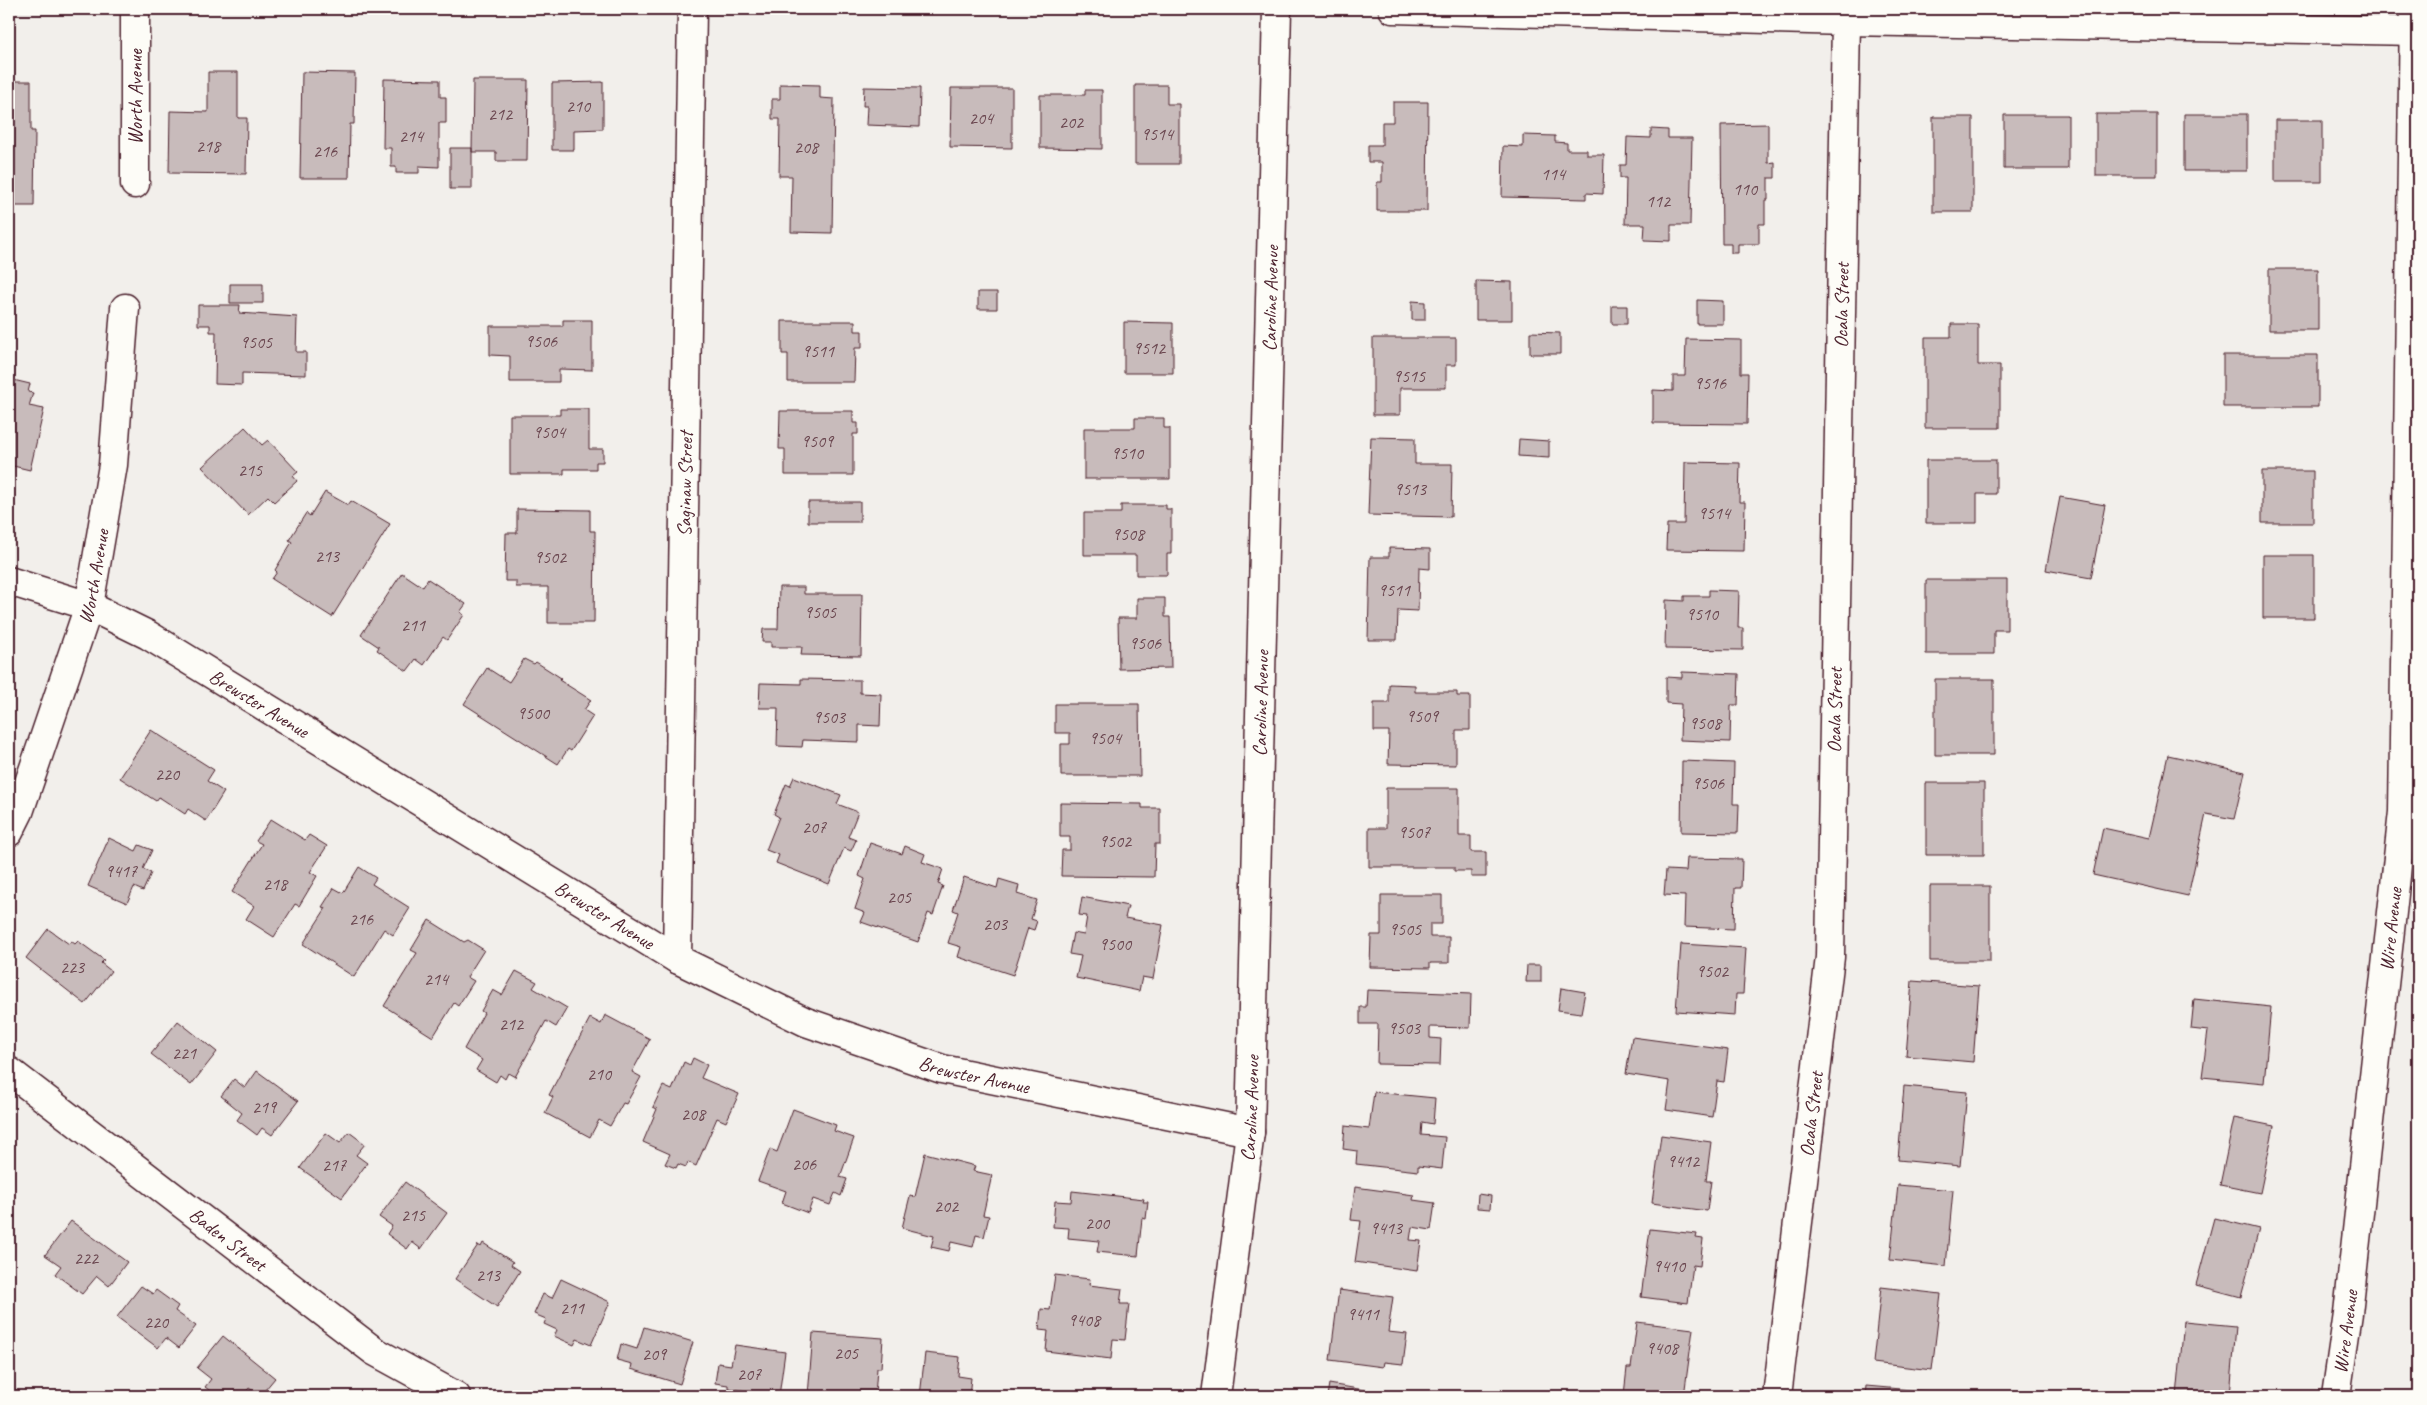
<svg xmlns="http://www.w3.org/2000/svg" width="2427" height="1405" font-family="Caveat,sans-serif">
	<rect width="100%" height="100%" fill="#f2efeb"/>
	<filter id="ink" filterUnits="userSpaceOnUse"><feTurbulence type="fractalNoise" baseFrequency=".02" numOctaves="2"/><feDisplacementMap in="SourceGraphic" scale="10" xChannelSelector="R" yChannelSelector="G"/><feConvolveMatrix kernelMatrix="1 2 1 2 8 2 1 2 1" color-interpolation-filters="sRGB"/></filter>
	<g filter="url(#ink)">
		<path fill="#c8bbbb" stroke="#4a1f2b" d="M208,72H238V118H247L246,174L169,173L170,111L208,112Z
			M302,72L355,73L354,124H350L349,178H300Z
			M384,79L440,80V97H446V123H439V167L419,166V173H396V167H391V148H383Z
			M473,80H528L527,161H496V152H472Z
			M9,81H31V131H35L34,206H9Z
			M603,82V129L574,130V150H552V83Z
			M780,84L820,85V98L834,99L832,233L791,232L792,176H779L780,119H772V99H780Z
			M1135,85H1167V104H1179V164H1135Z
			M864,87L920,88L919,127L866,125L867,106H863Z
			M951,88H1012V148L950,147Z
			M1085,90H1102V149L1040,148V95H1085Z
			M1393,102H1428L1427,211H1377V182H1382V162H1368V145H1382V122H1393Z
			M2096,114H2157V176H2096Z
			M2184,114H2247V171H2184Z
			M2004,115H2068V169H2004Z
			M1933,117H1973V212H1933Z
			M2275,120H2322V182H2275Z
			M1768,124V163L1775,162V178H1768V200H1765V224H1759V244H1738V253H1731V244H1722L1721,125Z
			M1651,129L1668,130V138H1692L1690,225H1671V241L1644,240L1645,224H1625L1626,178H1620V165H1626L1627,137L1651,138Z
			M1523,135L1555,136V142L1567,143V150H1587V155H1604L1603,194L1586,193V199L1502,197L1503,146L1523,147Z
			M450,148H472V189H450Z
			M2269,269H2318V330H2269Z
			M1476,281L1512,282V320H1476Z
			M230,284H263V303H230Z
			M978,292H997V309H978Z
			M1697,300L1723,301V324H1697Z
			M1412,301L1425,302V320H1412Z
			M198,305H240L239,313L297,317L296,352H306V375L242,373V385L215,384L216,332H210V325H198Z
			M1612,306H1627V324H1612Z
			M563,320H592V370L559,369V382H510V356L490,355V326H563Z
			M782,321H855V331H862V348H855L854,382H788V354H782Z
			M1124,322L1173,323V373H1124Z
			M1951,324H1978V365H2000V428H1925V337H1951Z
			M1530,332L1560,333V354H1530Z
			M1373,338H1456V365H1446V388H1400V415H1373Z
			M1686,339L1741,340V373H1748L1747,424L1653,423V390L1673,391V376H1685Z
			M2223,355H2318V407H2223Z
			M9,379L30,384L28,392L33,393L29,406L44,409L30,470L9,465Z
			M560,409H589V449H603V462H596V469H564V474H510V415H560Z
			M780,411H853V423H858V434H853V475H785V449H779Z
			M1135,418H1164V428H1170V479H1084V428H1135Z
			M245,427L262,445L268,440L298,472L293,476L297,481L274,502L268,496L248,515L202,467Z
			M1371,437L1415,438V464H1452L1451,517L1368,515Z
			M1519,439L1549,441V458L1518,456Z
			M1926,460H1996V494H1977V523H1926Z
			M1685,462L1740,463L1739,502H1745L1744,551L1666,550L1667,524H1684Z
			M2262,471H2313V523H2262Z
			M325,492L348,505L351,501L390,524L332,617L272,579L277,572L275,570L292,542L289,540L306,513L310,516Z
			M2060,497L2105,505L2091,578L2046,570Z
			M808,502H860V522H808Z
			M1121,505H1166V509H1171V554H1167V575H1136V555H1084V513H1121Z
			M517,509L590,510V531H595L594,623H548V587H516V581H505L506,533H517Z
			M1389,548L1430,549V569L1419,568L1418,611L1398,610L1397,640H1368L1370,557H1389Z
			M2263,555H2314V618H2263Z
			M402,573L423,587L428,579L466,604L460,612L464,615L447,640L443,637L424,665L416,659L407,671L377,650L379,647L361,635Z
			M1926,580H2007V630H1994V654H1926Z
			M779,587H804V594H862L861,656L801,655L802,647H771V642H762L763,629H778Z
			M1709,590L1739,591L1738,628H1743V650L1665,649L1666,600L1684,601V596H1709Z
			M1137,598H1165V617H1170L1171,668L1119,669L1118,618H1137Z
			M524,659L534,664L536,662L561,678L559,680L591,700L584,710L593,716L571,751L568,749L558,764L464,704L487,668L509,682Z
			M1682,672L1739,674L1738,705H1731L1730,742L1680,740L1681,704L1666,703V677L1682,678Z
			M801,679L860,680V693L881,694L880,726L859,725V742L803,740L802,747L777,746L778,708H759L760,683L801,684Z
			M1935,679H1994V755H1935Z
			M1389,684L1415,685V692H1457V696H1470V730H1456V765L1388,764L1389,731H1374V703H1389Z
			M1055,704H1139L1140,776H1061V744H1070V733H1055Z
			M151,730L214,770L207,781L224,792L206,821L188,809L185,814L159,797L156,801L120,778Z
			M2168,755L2245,772L2234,819L2206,814L2188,896L2093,875L2103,828L2149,838Z
			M1682,761L1734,763L1733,804H1739L1738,833L1681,832Z
			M794,777L841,795L837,804L858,812L848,837L856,840L851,851L844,848L829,884L776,863L779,855L766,850L779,817L774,814L786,784L790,786Z
			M1926,783H1984V855H1926Z
			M1386,788H1459V836H1471V852H1486V877H1471V871H1454V867H1369V828H1386Z
			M1060,803L1142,804V808H1160V844H1155L1154,877L1061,876L1062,850H1070V837H1060Z
			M271,819L305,840L309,835L327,846L310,872L317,876L299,906L295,904L274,937L246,919L254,906L232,892L262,844L256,841Z
			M109,838L136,851L139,845L152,850L143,869L151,873L143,891L134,887L127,903L88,886Z
			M870,843L902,854L905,846L925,854L922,862L943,869L938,884L943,886L933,915L928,913L918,942L861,922L865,913L855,909L865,879L859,876Z
			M1687,858L1742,859L1741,888H1735L1734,929L1684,927L1685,896L1664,895L1666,870L1686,871Z
			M359,867L376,878L372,884L410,908L393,935L384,929L354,977L303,944L326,908L322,907L334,888L343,893Z
			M964,877L997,888L999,879L1019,885L1017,894L1037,900L1031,919L1037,921L1034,930L1028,928L1013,975L958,957L961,947L948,943L958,912L953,910Z
			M1930,886H1990V961H1930Z
			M1381,895H1442V924H1430V937H1449V963H1430V968L1370,967L1371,935H1381Z
			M1082,897L1128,906L1125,918L1163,925L1153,979L1142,977L1139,991L1076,978L1081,956L1069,954L1073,933L1084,935L1087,916L1079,915Z
			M429,920L464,942L468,940L484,950L467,977L474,981L458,1006L454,1003L433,1037L384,1006L417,953L411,950Z
			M48,929L69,944L71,941L75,944L78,941L104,960L101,963L111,971L85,1004L26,958Z
			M1681,944L1746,948L1743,994H1736L1735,1015L1676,1011Z
			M1527,965H1541V982H1526Z
			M516,971L537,982L533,988L567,1008L556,1027L546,1021L515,1077L508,1073L505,1079L500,1075L496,1082L476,1070L482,1060L464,1049L484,1013L481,1011L493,990L502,995Z
			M1912,981L1979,986L1973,1062L1906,1056Z
			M1561,988L1585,992L1581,1013L1558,1010Z
			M1367,990L1471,994L1470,1028L1430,1027V1038L1441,1039L1440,1065L1377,1064L1378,1024H1360V1007H1366Z
			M2194,999L2271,1007L2264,1083L2202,1077L2208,1031L2191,1029Z
			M605,1015L650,1039L632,1072L641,1077L626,1104L623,1103L610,1126L599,1120L590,1137L545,1113L553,1097L549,1095L590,1018L601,1024Z
			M178,1021L217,1052L191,1085L151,1054Z
			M1632,1037L1728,1050L1724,1082L1717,1081L1712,1117L1666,1110L1670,1081L1626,1074Z
			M693,1058L707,1065L701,1078L739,1094L726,1122L717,1118L696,1166L688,1162L686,1167L678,1164L676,1168L665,1164L670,1154L643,1142L657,1109L653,1107L663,1086L672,1090L684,1062L690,1065Z
			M257,1071L298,1101L272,1135L262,1128L257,1135L237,1120L242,1113L221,1096L234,1079L245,1088Z
			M1904,1086L1967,1092L1960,1166L1898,1160Z
			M1374,1092L1435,1098L1433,1124L1422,1122L1421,1135L1445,1137L1442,1169L1418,1166V1171L1356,1164L1357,1151L1343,1149L1345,1126L1369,1129Z
			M793,1109L836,1125L834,1131L854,1138L840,1177L847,1179L841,1196L835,1193L830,1205L813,1199L808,1213L782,1203L786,1191L758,1181L770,1149L777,1152Z
			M2234,1118L2274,1126L2260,1193L2220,1185Z
			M349,1132L365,1144L356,1155L367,1163L342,1198L300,1168L326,1133L340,1143Z
			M1661,1135L1711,1142L1706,1181H1711L1707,1211L1652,1203Z
			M925,1153L975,1166L973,1171L992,1175L983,1215L989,1216L984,1237L976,1235L973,1247L951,1242L949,1251L931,1247L934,1236L902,1228L910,1196L915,1197Z
			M405,1182L447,1213L421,1249L412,1242L407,1249L387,1234L392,1226L379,1217Z
			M1898,1185L1953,1190L1946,1266L1890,1260Z
			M1355,1187L1414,1195L1413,1200L1435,1203L1431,1230L1412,1227L1410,1240L1421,1241L1417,1271L1355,1262L1361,1221L1351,1220Z
			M1072,1191L1144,1199L1143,1202H1148L1146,1219L1142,1218L1138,1256L1097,1252L1099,1241L1068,1238L1069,1228L1053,1227L1055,1201L1071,1202Z
			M1478,1194L1491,1196L1490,1209L1477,1208Z
			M2214,1218L2259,1229L2241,1297L2196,1285Z
			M71,1221L127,1262L109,1286L97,1276L82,1294L55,1274L61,1266L45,1255Z
			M1650,1229L1697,1234L1696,1238L1703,1239L1700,1266L1693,1265L1688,1303L1641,1297Z
			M483,1243L513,1262L511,1265L520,1271L497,1307L455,1279L478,1245L481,1247Z
			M1055,1275L1090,1279L1089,1285L1122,1289L1120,1304H1129L1125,1340L1113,1339L1111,1359L1046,1351L1048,1331L1039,1330L1041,1309L1050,1310Z
			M561,1279L610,1302L591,1345L577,1339L574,1345L554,1336L557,1330L544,1324L546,1319L534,1314L543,1294L552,1298Z
			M141,1286L153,1294L156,1290L178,1306L175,1311L196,1326L179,1348L166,1338L158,1348L117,1317Z
			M1881,1287L1941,1294L1932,1370L1873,1363Z
			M1339,1290L1393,1297L1388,1332L1407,1334L1403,1364L1384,1362L1383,1367L1330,1360Z
			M2184,1321L2236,1326L2230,1396H2177Z
			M1637,1322L1693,1329L1684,1396L1624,1395L1627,1368H1631Z
			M644,1327L693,1342L680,1384L631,1369L632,1364L617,1360L621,1344L637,1349Z
			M813,1333L883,1338L881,1368H877L875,1396H808Z
			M223,1336L275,1378L260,1396L249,1388L242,1396H217L205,1387L211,1379L197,1368Z
			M735,1345L785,1352L779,1396L728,1388V1385L715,1383L718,1363L731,1365Z
			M925,1353L960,1357L958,1376L971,1378L969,1396H920Z
			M1329,1384L1382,1393L1381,1396H1327Z
			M1866,1386L1934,1392V1396H1865Z"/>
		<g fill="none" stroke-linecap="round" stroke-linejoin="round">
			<defs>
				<g id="minor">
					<path d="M135,9V184"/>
					<path d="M1393,9L1846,21L2418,31"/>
					<path id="s1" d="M9,581L89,606L148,635L677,959L806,1022L942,1069L1250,1132"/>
					<path id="s2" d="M9,832L19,812L89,606L113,465L125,308"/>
					<path id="s3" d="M677,959L692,9"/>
					<path id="s4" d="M9,1071L374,1351L456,1396"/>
					<path id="s5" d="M1216,1396L1250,1132L1277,9"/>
					<path id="s6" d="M1777,1396L1830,957L1846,21"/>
					<path id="s7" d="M2336,1396L2348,1313L2403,812L2414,9"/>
				</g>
			</defs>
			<use href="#minor" stroke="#4a1f2b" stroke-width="31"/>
			<use href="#minor" stroke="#fdfcf7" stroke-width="28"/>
		</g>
	</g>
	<g text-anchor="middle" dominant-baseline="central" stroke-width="5" stroke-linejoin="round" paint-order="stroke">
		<g font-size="18" fill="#6a464f">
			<text x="578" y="106">210</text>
			<text x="500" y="114">212</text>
			<text x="981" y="118">204</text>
			<text x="1071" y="122">202</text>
			<text x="1157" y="134">9514</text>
			<text x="411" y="136">214</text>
			<text x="208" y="146">218</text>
			<text x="806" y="147">208</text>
			<text x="325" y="151">216</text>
			<text x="1553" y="174">114</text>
			<text x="1745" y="189">110</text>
			<text x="1658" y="201">112</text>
			<text x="541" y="341">9506</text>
			<text x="256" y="342">9505</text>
			<text x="1149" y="348">9512</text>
			<text x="818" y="351">9511</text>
			<text x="1409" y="376">9515</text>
			<text x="1710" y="383">9516</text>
			<text x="549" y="432">9504</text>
			<text x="817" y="441">9509</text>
			<text x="1127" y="453">9510</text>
			<text x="250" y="470">215</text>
			<text x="1410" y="489">9513</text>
			<text x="1714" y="513">9514</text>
			<text x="1128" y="534">9508</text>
			<text x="327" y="556">213</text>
			<text x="550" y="557">9502</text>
			<text x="1394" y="590">9511</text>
			<text x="820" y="612">9505</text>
			<text x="1702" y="614">9510</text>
			<text x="413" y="625">211</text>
			<text x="1145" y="643">9506</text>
			<text x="533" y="713">9500</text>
			<text x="1422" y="716">9509</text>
			<text x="829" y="717">9503</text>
			<text x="1705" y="723">9508</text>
			<text x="1105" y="738">9504</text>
			<text x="167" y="774">220</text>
			<text x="1708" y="783">9506</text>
			<text x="814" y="827">207</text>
			<text x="1414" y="832">9507</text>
			<text x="1115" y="841">9502</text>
			<text x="121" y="871">9417</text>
			<text x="275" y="884">218</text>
			<text x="899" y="897">205</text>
			<text x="361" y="919">216</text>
			<text x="995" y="924">203</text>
			<text x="1405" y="929">9505</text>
			<text x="1115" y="944">9500</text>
			<text x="72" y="967">223</text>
			<text x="1712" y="971">9502</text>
			<text x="436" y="979">214</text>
			<text x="511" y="1024">212</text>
			<text x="1404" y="1028">9503</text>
			<text x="184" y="1053">221</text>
			<text x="599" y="1074">210</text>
			<text x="264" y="1107">219</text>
			<text x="693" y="1114">208</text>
			<text x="1683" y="1161">9412</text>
			<text x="804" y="1164">206</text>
			<text x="334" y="1165">217</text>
			<text x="946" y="1206">202</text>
			<text x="413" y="1215">215</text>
			<text x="1097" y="1223">200</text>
			<text x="1386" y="1228">9413</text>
			<text x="86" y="1258">222</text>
			<text x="1669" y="1266">9410</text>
			<text x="488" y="1275">213</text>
			<text x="572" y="1308">211</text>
			<text x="1363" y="1314">9411</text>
			<text x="1084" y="1320">9408</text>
			<text x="156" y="1322">220</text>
			<text x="1662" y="1348">9408</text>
			<text x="846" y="1353">205</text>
			<text x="654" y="1354">209</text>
			<text x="749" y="1374">207</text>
		</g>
		<g font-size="20" fill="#4a1f2b" stroke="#fdfcf7">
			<text transform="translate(135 97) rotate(-90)">Worth Avenue</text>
			<text stroke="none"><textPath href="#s5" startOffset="1100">Caroline Avenue</textPath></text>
			<text stroke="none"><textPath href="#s6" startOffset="1094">Ocala Street</textPath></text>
			<text stroke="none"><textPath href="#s3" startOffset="475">Saginaw Street</textPath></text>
			<text stroke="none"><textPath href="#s2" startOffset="270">Worth Avenue</textPath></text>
			<text stroke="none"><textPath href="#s1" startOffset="280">Brewster Avenue</textPath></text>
			<text stroke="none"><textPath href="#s5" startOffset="695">Caroline Avenue</textPath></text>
			<text stroke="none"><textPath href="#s6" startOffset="689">Ocala Street</textPath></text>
			<text stroke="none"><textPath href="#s1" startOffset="685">Brewster Avenue</textPath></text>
			<text stroke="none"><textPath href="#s7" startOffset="470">Wire Avenue</textPath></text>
			<text stroke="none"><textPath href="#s1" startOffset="1090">Brewster Avenue</textPath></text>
			<text stroke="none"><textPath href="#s5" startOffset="290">Caroline Avenue</textPath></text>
			<text stroke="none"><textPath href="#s6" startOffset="284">Ocala Street</textPath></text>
			<text stroke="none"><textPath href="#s4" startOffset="276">Baden Street</textPath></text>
			<text stroke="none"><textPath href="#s7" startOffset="65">Wire Avenue</textPath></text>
		</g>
	</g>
	<rect width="2427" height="1405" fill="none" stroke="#fdfcf7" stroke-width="30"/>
	<rect x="15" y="15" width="2397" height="1375" fill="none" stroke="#4a1f2b" stroke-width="2" filter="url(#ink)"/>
</svg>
